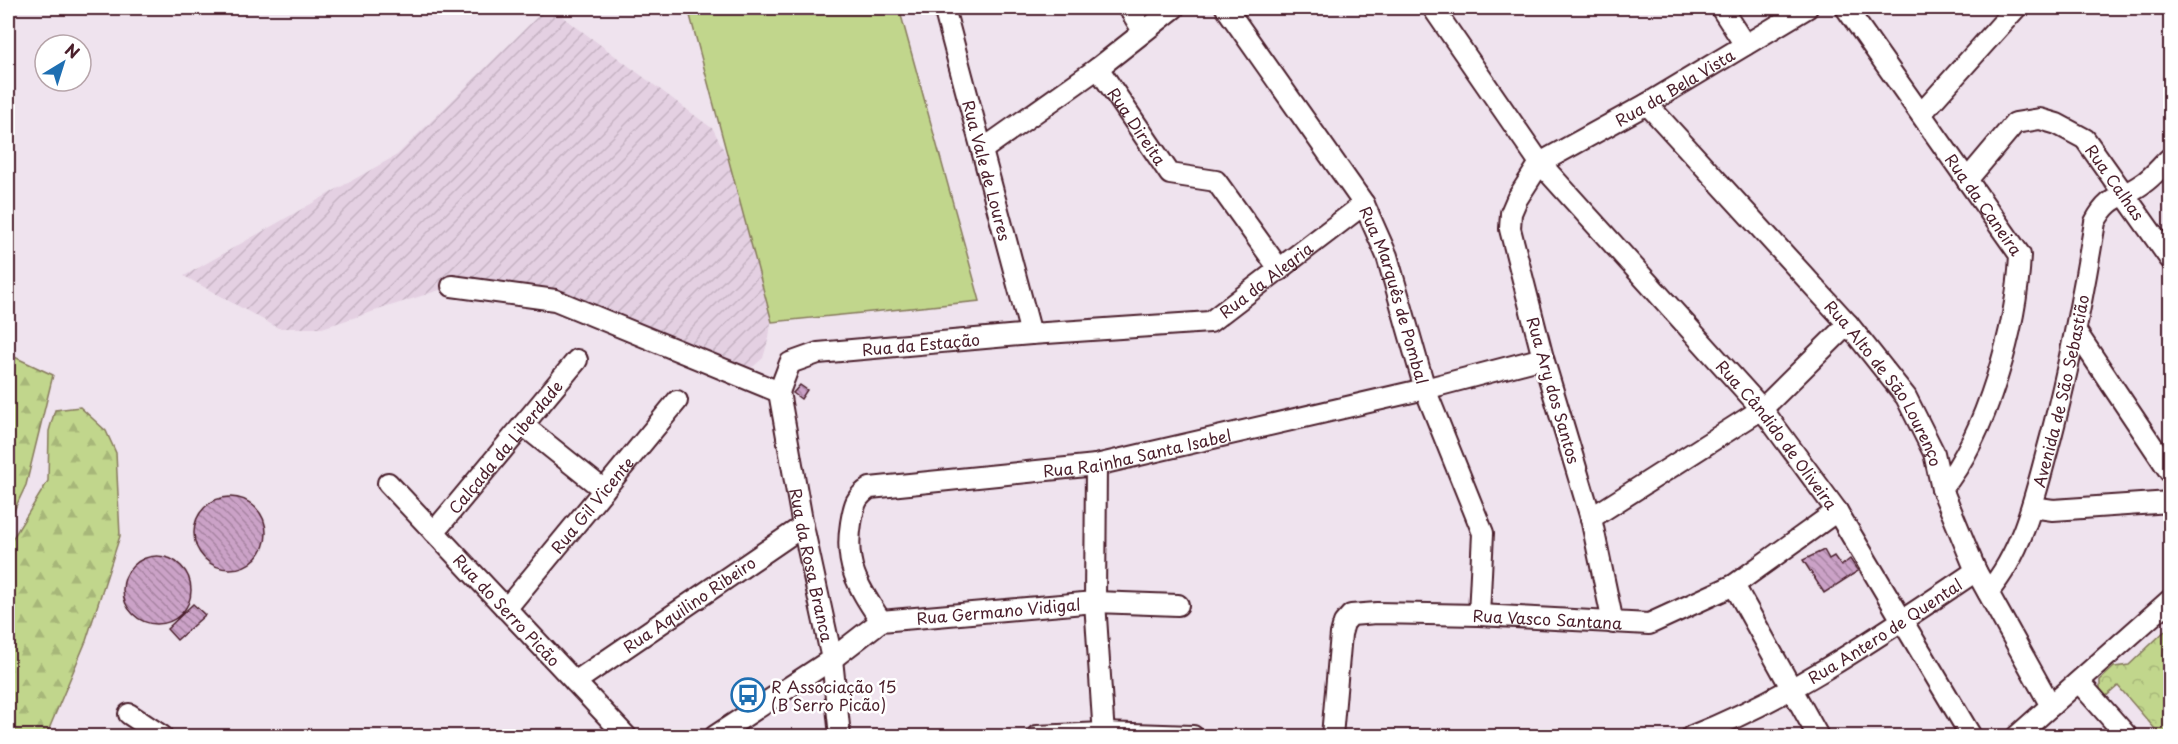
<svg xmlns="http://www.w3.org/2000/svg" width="2178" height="744" font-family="'Playpen Sans',sans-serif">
	<defs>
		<pattern id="industrial-furrows" width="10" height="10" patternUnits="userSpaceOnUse" patternTransform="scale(1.5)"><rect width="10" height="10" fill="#e4d0e2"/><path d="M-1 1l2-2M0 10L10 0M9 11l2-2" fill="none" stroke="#c5b2c2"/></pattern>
		<pattern id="forest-firs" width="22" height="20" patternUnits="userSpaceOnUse" patternTransform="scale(1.5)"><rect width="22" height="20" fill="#c1d68c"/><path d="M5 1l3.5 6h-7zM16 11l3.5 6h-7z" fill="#a7b779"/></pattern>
		<pattern id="park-crowns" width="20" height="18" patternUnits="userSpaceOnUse" patternTransform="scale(1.5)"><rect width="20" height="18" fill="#c1d68c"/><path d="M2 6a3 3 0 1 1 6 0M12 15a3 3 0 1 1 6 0" fill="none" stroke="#a7b779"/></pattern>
		<pattern id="building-back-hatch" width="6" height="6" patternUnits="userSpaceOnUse" patternTransform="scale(1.5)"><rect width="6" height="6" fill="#cba2c7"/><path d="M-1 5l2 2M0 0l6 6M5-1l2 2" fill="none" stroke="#a783a2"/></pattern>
	</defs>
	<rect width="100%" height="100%" fill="#efe3ee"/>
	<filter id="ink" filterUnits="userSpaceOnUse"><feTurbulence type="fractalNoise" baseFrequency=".0167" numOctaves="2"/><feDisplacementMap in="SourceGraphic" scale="12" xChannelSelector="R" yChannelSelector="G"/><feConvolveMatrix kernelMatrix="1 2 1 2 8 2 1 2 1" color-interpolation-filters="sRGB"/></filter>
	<g filter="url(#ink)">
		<path fill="url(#industrial-furrows)" d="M546,8H551L713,129L780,260L769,337L763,358L754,366L746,370L555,300L452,286L322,328H278L184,276L397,155Z"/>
		<path fill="#c1d68c" stroke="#867a5c" stroke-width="1.5" d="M688,8H899L980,301L772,322Z"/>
		<path fill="url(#forest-firs)" stroke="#867a5c" stroke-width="1.5" d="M8,354L53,375L26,485L8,523Z
			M80,407L106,431L116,453L120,536L86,641L46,736H8V546L48,481L49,431L55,410Z"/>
		<path fill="url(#park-crowns)" stroke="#867a5c" stroke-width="1.5" d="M2170,626V734L2161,736L2118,686L2104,698L2100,689V680L2114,667L2129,665Z"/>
		<path fill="url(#building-back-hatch)" stroke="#4a1f2b" stroke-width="1.5" d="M800,385L807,390L801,399L793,393Z
			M194 533a36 36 0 1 1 72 0a36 36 0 1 1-72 0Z
			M1824,550L1829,559L1834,556L1841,566L1850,559L1858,571L1824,593L1803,560Z
			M123 590a34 34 0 1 1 68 0a34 34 0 1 1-68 0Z
			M193,604L205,615L177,640L167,629Z"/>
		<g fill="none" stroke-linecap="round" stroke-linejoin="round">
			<defs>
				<g id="minor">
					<path id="s1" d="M944,8L1031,334"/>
					<path d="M1129,8L1143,31"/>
					<path id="s2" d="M1226,8L1364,204L1387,256L1425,389L1483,533L1479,615"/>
					<path id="s3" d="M1433,8L1540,163L1762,409L1837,511L1971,736"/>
					<path d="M1721,8L1745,45"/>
					<path id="s4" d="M1846,8L2020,255C2017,326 1987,434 1942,489"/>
					<path id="s5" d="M1098,68L1170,174L1216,181L1280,270"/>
					<path id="s6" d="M1647,104L1848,324L1906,397L1934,453L1942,489L1976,571L2051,706"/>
					<path d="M1921,114L2016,8"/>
					<path d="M982,150L1098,68L1174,8"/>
					<path id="s7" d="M1967,180L2015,123L2040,119L2057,124L2085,139L2170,259"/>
					<path d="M452,286L555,300L779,392"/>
					<path d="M2077,333L2170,472"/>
					<path id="s8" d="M779,392L790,363L818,353L1031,334L1210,322L1364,204"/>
					<path id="s9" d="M779,392L803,526L832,659L840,736"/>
					<path d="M523,425L604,490"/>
					<path d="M1096,465L1095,602L1104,736"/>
					<path id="s10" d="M388,483L626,736"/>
					<path d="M2032,507L2053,510L2170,502"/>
					<path d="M1591,518L1762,409L1848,324"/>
					<path id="s11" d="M434,532L577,360"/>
					<path d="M1734,585L1818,736"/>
					<path id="s12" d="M1988,592C2020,555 2033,505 2045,459C2067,380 2082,302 2095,222C2109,195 2121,199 2142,184C2153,177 2161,166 2170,158"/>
					<path id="s13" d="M506,609L677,401"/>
					<path id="s14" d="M881,621C858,586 844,566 851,523C854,506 855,497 870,488L1096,465L1425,389L1543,358"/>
					<path id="s15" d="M1613,623L1591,518L1543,358L1510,229L1511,213L1517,199L1540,163L1647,104L1807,8"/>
					<path id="s16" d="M575,682L803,526"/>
					<path d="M2079,682L2127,736"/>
					<path d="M129,714L162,736"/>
					<path id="s17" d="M715,736L832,659L881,621L1095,602L1178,605"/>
					<path d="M1037,736L1103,733L1193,736"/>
					<path id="s18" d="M1332,736L1341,634L1344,623L1351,615L1377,613L1479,615L1649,624L1734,585L1837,511"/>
					<path id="s19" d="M1692,736C1794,696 1885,632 1976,571"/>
					<path d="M2017,736L2170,600"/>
				</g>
			</defs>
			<use href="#minor" stroke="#4a1f2b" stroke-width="24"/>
			<use href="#minor" stroke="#fff" stroke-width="20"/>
		</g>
	</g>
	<defs>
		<symbol id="bus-ring" viewBox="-11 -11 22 22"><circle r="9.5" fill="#fff" stroke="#1f6fb2" stroke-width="1.5"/><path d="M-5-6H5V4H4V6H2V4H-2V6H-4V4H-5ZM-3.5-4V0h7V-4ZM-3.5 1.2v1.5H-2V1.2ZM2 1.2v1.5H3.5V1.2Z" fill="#1f6fb2"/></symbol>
	</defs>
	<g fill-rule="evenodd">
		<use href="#bus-ring" x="729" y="676" width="38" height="38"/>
	</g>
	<g text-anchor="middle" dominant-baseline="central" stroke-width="5" stroke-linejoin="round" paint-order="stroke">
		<g font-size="16" fill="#4a1f2b" stroke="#fff">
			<text stroke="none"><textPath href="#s15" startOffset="636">Rua da Bela Vista</textPath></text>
			<text stroke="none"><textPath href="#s5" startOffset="70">Rua Direita</textPath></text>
			<text stroke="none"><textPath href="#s1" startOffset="168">Rua Vale de Loures</textPath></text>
			<text stroke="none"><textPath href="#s7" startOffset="202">Rua Calhas</textPath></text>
			<text stroke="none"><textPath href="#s4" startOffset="240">Rua da Caneira</textPath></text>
			<text stroke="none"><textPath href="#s8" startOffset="524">Rua da Alegria</textPath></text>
			<text stroke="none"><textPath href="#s2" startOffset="336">Rua Marquês de Pombal</textPath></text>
			<text stroke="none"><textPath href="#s8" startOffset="164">Rua da Estação</textPath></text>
			<text stroke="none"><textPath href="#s6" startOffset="368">Rua Alto de São Lourenço</textPath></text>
			<text transform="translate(1554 390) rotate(74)">Rua Ary dos Santos</text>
			<text stroke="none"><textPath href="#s12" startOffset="216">Avenida de São Sebastião</textPath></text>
			<text stroke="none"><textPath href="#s3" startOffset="549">Rua Cândido de Oliveira</textPath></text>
			<text stroke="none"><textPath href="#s11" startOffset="111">Calçada da Liberdade</textPath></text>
			<text stroke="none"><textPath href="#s14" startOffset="417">Rua Rainha Santa Isabel</textPath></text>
			<text stroke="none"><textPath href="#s13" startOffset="135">Rua Gil Vicente</textPath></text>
			<text stroke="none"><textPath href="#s9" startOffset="176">Rua da Rosa Branca</textPath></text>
			<text stroke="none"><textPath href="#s16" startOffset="138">Rua Aquilino Ribeiro</textPath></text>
			<text stroke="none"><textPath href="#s10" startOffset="174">Rua do Serro Picão</textPath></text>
			<text stroke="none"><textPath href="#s17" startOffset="320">Rua Germano Vidigal</textPath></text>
			<text stroke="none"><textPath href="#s18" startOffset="321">Rua Vasco Santana</textPath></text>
			<text stroke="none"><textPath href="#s19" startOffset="220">Rua Antero de Quental</textPath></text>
		</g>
		<g font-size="16" fill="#4a1f2b" stroke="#fff" text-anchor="start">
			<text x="771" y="686">R Associação 15<tspan x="771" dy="18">(B Serro Picão)</tspan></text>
		</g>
	</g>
	<rect width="2178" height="744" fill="none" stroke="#fff" stroke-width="30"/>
	<rect x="15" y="15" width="2148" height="714" fill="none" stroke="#4a1f2b" stroke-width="2" filter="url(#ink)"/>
	<g transform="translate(63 63) rotate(38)"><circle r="28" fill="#ffffff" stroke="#b7a5aa" stroke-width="1.5"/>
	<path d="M0-4.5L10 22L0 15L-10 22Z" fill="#1f6fb2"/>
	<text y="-9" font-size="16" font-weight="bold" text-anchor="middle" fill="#4a1f2b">N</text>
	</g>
</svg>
